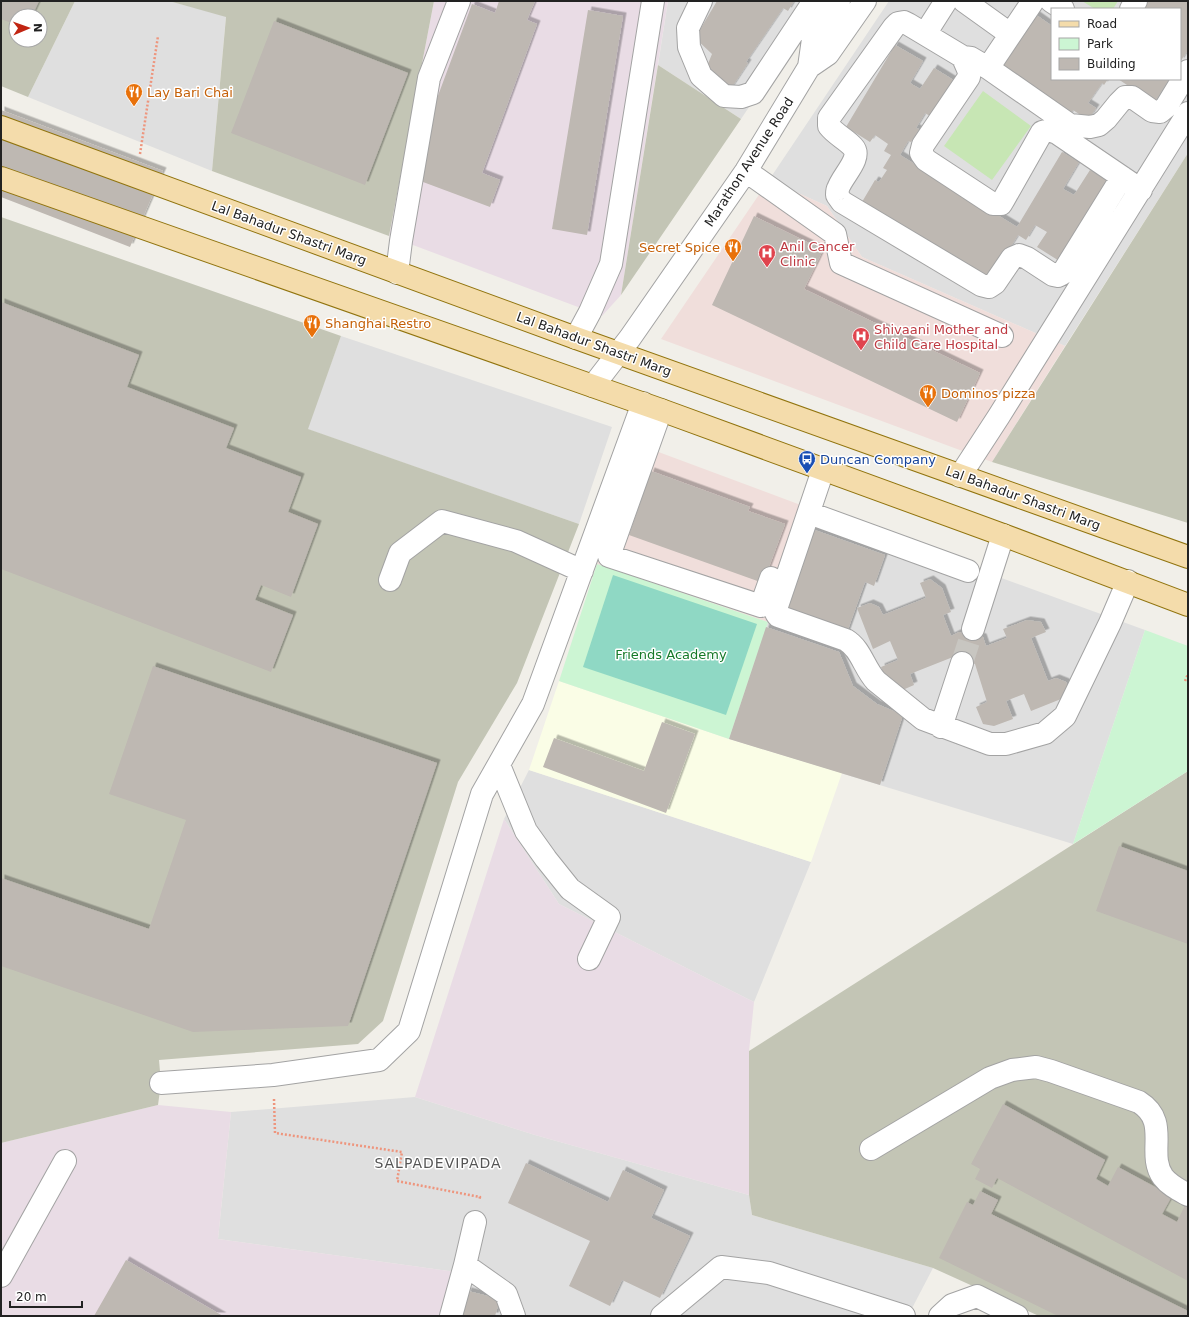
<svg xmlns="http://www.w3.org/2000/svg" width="1189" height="1317" font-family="'DejaVu Sans',sans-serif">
	<defs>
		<filter id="shadow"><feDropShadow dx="3.5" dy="-3.5" stdDeviation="0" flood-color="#0004"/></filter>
	</defs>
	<rect width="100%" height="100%" fill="#f1efe9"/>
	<path fill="#dfdfdf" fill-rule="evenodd" d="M75,1H169L226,16L212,171L28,97Z
		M668,1H820L741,119L658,65Z
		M889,1H1188V153L1065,346L862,257L827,206L769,180ZM1052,9H1180V79H1052Z
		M341,336L612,427L579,524L307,429Z
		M806,507L1145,630L1073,844L729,739Z
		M529,770L811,862L754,1002L559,904L504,819Z
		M415,1097L535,1135L749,1195L752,1215L933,1268L908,1316H459L456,1272L218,1239L231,1112Z"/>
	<path fill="#f0dedb" d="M769,180L827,206L862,257L1065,346L992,462L661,339Z
		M637,444L806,507L768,622L597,564Z"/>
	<path fill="#e9dce5" d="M434,1H668L621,295L602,316L389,236Z
		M504,819L559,904L754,1002L749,1051V1195L535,1135L415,1097Z
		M158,1105L231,1112L218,1239L456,1272L443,1316H1V1143Z"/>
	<path fill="#fafde6" d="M559,681L729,739L842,773L811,862L529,770Z"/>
	<path fill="#c3c5b5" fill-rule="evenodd" d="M1,1H75L28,97L1,86ZM16,16H40V40H16Z
		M169,1H434L389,236L212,171L226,17Z
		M658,65L741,119L621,295Z
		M1188,153V523L992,462Z
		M1,217L341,336L308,429L579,524L517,683L458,782L383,1021L358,1044L159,1060L161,1083L158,1105L1,1143Z
		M1188,771V1316H1039L933,1268L752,1215L749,1195V1051Z"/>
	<path fill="#c7e6b4" d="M1082,1H1118L1113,9H1095Z
		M983,91L1031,126L992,180L944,146Z"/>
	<path fill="#ccf5d3" d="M597,564L768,622L729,739L559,681Z
		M1145,630L1188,646V771L1073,844Z"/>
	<path fill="#8fd8c4" d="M613,575L757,624L726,715L583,667Z"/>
	<path fill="#beb8b2" filter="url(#shadow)" d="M1,1H39L32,16H16V25L1,19Z
		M499,1H535L527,20L537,24L482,173L500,180L490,207L415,179L416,155L472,4L495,13Z
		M717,1H794L788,11L783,8L746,62L748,63L730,90L705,71L712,54L695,38Z
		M1147,1H1188V50L1180,62V9H1142Z
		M588,10L623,16L587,235L552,229Z
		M1035,14L1052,26V79H1108L1104,85L1102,83L1088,103L1096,108L1088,120L1073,110L1067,119L997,70Z
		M274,21L408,73L365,185L231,133Z
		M895,45L923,61L910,83L920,89L934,68L955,81L933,118L925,113L916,128L919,129L911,142L908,141L900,155L1017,227L1062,152L1079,162L1063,189L1074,195L1090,170L1113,184L1064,264L1037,247L1047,232L1035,225L1026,240L1018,235L990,280L862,202L875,180L879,182L887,170L883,168L891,155L884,151L888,144L875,135L870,142L846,127Z
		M1118,79H1169L1154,103Z
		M1,110L163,171L130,247L1,197Z
		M754,216L823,250L804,289L980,373L957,422L712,305Z
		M1,302L139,355L127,387L234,428L226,448L301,477L288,512L318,524L291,597L261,585L255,600L293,615L271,672L1,569Z
		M651,471L750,507L748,511L785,524L763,583L629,535Z
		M809,528L885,555L874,586L865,582L846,635L779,611Z
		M930,579L942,588L951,612L943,615L951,636L959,632L983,637L986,646L1007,638L1003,629L1027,620L1041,622L1046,632L1031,638L1048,681L1056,678L1066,682L1071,695L1031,711L1024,694L1006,701L1013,719L994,726L983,724L976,707L987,702L975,664L953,657L910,674L914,685L898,692L888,686L881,667L898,660L890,641L873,649L857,608L870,603L879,607L883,615L926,598L920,583Z
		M766,627L839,652L853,686L877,704L903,715L880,785L729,739Z
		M153,666L437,763L348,1026L193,1032L1,966V878L149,929L186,820L109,794Z
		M662,722L695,734L666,813L543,767L554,738L644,771Z
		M1119,846L1188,871V944L1096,911Z
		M1003,1104L1105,1160L1096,1179L1108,1186L1118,1167L1172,1196L1162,1214L1177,1222L1186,1203L1188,1204V1281L997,1178L992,1188L975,1179L980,1169L971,1164Z
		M526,1163L608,1202L623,1170L664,1190L651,1218L690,1236L660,1298L622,1280L610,1306L569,1286L590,1241L508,1203Z
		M980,1191L998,1200L991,1214L1188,1311V1316H1058L939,1258L967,1202L973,1205Z
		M126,1260L223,1316H94Z
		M468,1291L500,1299L495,1316H461Z"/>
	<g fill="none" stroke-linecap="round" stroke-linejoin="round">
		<path stroke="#c8c6c1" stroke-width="22" stroke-dasharray="22 11" stroke-linecap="butt" d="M962,663L973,629"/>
		<defs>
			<path id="minor" d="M701,1L688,28L689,47L701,76L724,96L741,97L753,93L814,1
				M964,1L1010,34
				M1051,1L1063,9
				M1131,9L1136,1
				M925,34L946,1
				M963,57L971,58L988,68L1070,125L1090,127L1099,125L1106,119L1119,103L1125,97H1132L1152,111L1160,112L1166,107L1188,71
				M809,67L813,39L839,1
				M988,68L1033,1
				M746,171L835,234L841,263L1002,336
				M1122,177L1062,274L1058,276L1053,275L1027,258L1019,255L1012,258L995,283L989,287L981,285L842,202L837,195C837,194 837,189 838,189C841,177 863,158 853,147C846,139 836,135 829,126V118L894,27L898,23L904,22L908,24L963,57C965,65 970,69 969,77L923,145L921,153L926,160L993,204H1001L1004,199L1042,132L1049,130L1057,133L1141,190
				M397,273L401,241L429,78L459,1
				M576,338L590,312L611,264L653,1
				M593,386L630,338L746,171L809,67L828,54L865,1
				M661,410L609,556L761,606L771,578
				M823,470L776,609V613L778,616L846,640C861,649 864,668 876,681L923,719L990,744H1006L1045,733L1065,716L1110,623L1128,581
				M960,476L999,416L1188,113
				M809,513L968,571
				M390,580L400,553L442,521L516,541L582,571
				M973,629L1003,535
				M941,727L962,663
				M499,765L526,831L546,859L570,889L609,917L589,959
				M161,1083L273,1075L379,1060L409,1031L482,794L533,704L643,403
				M871,1149L990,1078L1012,1070L1036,1067L1051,1071L1139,1102C1171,1122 1146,1153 1163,1177C1169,1185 1179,1190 1188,1195
				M465,1265L506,1294L514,1316
				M1,1276L65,1161
				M451,1316L465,1265L475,1222
				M662,1316L721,1267L769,1273L904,1316
				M940,1316L952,1305L977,1296L1017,1316"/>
			<path id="major" d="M1,127L576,338L1188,557
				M1,178L661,410L1003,535L1188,605"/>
		</defs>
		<use href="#minor" stroke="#a3a3a3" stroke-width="24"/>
		<use href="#major" stroke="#91740e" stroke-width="24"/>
		<path stroke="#ee957d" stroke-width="2.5" stroke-dasharray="2 2" stroke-linecap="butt" d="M140,154L158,36
			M1185,681L1188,674
			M274,1099L275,1133L402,1152L397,1181L480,1197L479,1200"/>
		<use href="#minor" stroke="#fff" stroke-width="22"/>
		<use href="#major" stroke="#f4dcab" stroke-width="22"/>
	</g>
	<defs>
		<symbol id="restaurant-pin" viewBox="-11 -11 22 30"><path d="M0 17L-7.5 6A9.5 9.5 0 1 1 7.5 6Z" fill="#e8710a" stroke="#fff"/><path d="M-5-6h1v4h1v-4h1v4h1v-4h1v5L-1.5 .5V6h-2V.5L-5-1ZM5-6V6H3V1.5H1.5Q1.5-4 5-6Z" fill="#fff"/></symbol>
		<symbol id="hospital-pin" viewBox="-11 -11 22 30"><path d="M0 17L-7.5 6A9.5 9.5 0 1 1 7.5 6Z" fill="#e0444e" stroke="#fff"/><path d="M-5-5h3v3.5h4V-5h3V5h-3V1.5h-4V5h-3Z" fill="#fff"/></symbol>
		<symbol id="bus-pin" viewBox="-11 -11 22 30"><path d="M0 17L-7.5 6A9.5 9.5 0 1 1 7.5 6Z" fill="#1a4fb4" stroke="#fff"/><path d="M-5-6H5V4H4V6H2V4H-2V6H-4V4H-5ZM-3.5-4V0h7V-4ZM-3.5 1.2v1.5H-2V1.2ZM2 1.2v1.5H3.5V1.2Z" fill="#fff"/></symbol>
	</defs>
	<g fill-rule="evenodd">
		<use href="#restaurant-pin" x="124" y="82" width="20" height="27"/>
		<use href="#restaurant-pin" x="723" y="237" width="20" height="27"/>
		<use href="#hospital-pin" x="757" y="243" width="20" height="27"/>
		<use href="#restaurant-pin" x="302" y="313" width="20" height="27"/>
		<use href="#hospital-pin" x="851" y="326" width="20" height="27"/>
		<use href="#restaurant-pin" x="918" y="383" width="20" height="27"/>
		<use href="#bus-pin" x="797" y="449" width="20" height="27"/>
	</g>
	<g text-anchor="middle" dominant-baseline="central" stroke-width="3" stroke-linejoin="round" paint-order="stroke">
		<g font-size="13" fill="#c56008" stroke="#fff" text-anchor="start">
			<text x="147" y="92">Lay Bari Chai</text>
			<text x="720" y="247" text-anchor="end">Secret Spice</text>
			<text x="325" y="323">Shanghai Restro</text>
			<text x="941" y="393">Dominos pizza</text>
		</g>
		<g font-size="13" fill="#222" stroke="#fff">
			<text transform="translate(749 162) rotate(-57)">Marathon Avenue Road</text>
			<text transform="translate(289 233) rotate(20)">Lal Bahadur Shastri Marg</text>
			<text transform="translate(594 344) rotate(20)">Lal Bahadur Shastri Marg</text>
			<text transform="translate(1023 498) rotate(20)">Lal Bahadur Shastri Marg</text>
		</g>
		<g font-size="13" fill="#be3a42" stroke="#fff" text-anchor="start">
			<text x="780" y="246">Anil Cancer<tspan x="780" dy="15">Clinic</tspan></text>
			<text x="874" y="329">Shivaani Mother and<tspan x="874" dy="15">Child Care Hospital</tspan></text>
		</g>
		<g font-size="13" fill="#164399" stroke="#fff" text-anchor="start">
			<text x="820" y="459">Duncan Company</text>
		</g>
		<g font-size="13" fill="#167929" stroke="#fff">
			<text x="671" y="654">Friends Academy</text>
		</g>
		<g font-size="14" letter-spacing="1" fill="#555" stroke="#fff">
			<text x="438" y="1163">SALPADEVIPADA</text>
		</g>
	</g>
	<rect width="1189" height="1317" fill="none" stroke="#222222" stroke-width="4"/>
	<rect x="1051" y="8" width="130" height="72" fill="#ffffff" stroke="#a7a7a7"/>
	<rect x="1059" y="21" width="20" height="6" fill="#f4dcab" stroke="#a7a7a7"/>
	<text x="1087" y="28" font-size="12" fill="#222222">Road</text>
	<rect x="1059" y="38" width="20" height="12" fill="#ccf5d3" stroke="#a7a7a7"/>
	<text x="1087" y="48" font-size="12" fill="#222222">Park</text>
	<rect x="1059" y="58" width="20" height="12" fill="#beb8b2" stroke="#a7a7a7"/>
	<text x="1087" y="68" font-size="12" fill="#222222">Building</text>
	<g transform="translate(28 28) rotate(88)"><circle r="19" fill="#ffffff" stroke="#a7a7a7"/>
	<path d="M0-3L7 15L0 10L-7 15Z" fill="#c12512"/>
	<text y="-6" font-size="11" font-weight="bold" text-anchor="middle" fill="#222222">N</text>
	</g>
	<path d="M10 1301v6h72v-6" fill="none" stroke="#222222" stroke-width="2"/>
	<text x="16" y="1301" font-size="12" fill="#222222" stroke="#ffffff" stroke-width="3" paint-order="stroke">20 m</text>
</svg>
